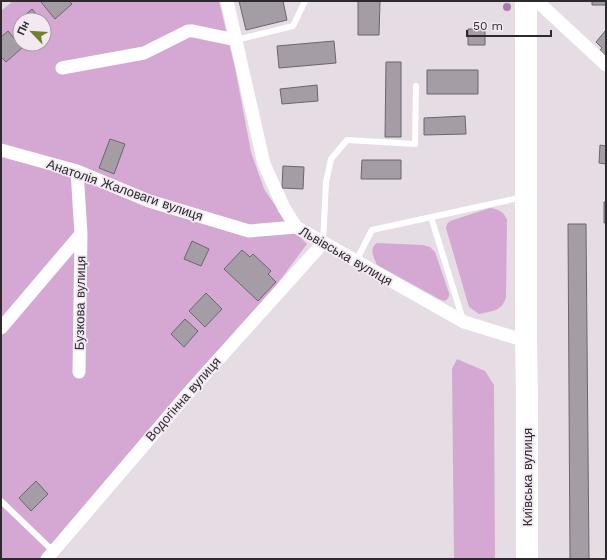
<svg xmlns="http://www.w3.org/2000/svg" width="607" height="560" font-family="'Work Sans',sans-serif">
	<rect width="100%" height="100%" fill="#e5dce4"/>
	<path fill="#d4a8d3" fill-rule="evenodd" d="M13,1H219L235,68L251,152L264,189L289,226L307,244L248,323L156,440L56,559H1V11ZM20,20H44V44H20Z
		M490,208C499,209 504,212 507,220L506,297C502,312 491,311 479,314L469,307L446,228L447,224L450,221Z
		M377,243L423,245L430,247L435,252L449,293C450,296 448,299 445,301L441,300L377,265C374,257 368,249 377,243Z
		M457,359L485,371L494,385L495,559H454L452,369Z"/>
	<path fill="#a59da5" stroke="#6d656d" d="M41,1H69L72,4L55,19L41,2Z
		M239,1H283L287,20L246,30Z
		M358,1H380L379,35H358Z
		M592,1H606V5H592Z
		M32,9L41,20H20V29L15,24Z
		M468,29H485V45H468Z
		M606,30V56L599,51L602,48L596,42Z
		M8,31L22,48L6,62L1,57V37Z
		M334,41L336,63L279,68L277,46Z
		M386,62H401V137H385Z
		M427,70H478V94H427Z
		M317,85L318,101L282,104L280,89Z
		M465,116L466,134L424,135V118Z
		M110,139L125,144L114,174L99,168Z
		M600,145L606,146V164L599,163Z
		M362,160H401V179H361Z
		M283,166L304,167L303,189L282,188Z
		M604,202H606V223H604Z
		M568,224H586L589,559H570Z
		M192,241L209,249L201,266L184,259Z
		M242,250L250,257L253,254L271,271L268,274L276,282L258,301L224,269Z
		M206,293L222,309L205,327L189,311Z
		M185,319L198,331L184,347L171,334Z
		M36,481L48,494L31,511L19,498Z"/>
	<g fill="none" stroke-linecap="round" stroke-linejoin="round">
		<path stroke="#fff" stroke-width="6" d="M236,40L293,26L305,1
			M431,217L463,320
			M323,243L326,182L331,159L347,140L415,144L416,86
			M356,261L372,230L523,197
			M1,501L53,551"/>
		<path stroke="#fff" stroke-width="13" d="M227,1L264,164L284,208L296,227L464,322L526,341
			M537,1L606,65
			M62,68L144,53L188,31H193L236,40
			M1,150L77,171L149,201L249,231L296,227
			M1,328L81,234L77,171
			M79,372L81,234
			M47,559L190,391L323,243"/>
		<path stroke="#fff" stroke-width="22" d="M526,1V341L527,396V559"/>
	</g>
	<circle fill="#ab7aab" cx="507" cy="7" r="4"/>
	<g text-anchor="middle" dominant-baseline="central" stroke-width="3.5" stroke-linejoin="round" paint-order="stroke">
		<g font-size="13" fill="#2d2a2d" stroke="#f2e9f2">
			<text transform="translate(125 190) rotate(19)">Анатолія Жаловаги вулиця</text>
			<text transform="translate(346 256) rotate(30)">Львівська вулиця</text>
			<text transform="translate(80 303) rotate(-89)">Бузкова вулиця</text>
			<text transform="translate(183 399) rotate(-49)">Водогінна вулиця</text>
			<text transform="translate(527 477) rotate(-90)">Київська вулиця</text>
		</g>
	</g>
	<rect width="607" height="560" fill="none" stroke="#2d2a2d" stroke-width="4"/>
	<g transform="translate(32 32) rotate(295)"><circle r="19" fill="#f2e9f2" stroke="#a39da3"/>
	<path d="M0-3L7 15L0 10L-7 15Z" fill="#747f2c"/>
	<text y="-6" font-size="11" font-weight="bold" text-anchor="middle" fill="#2d2a2d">Пн</text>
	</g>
	<path d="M467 30v6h84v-6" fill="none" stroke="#2d2a2d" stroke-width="2"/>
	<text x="473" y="30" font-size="12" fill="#2d2a2d" stroke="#f2e9f2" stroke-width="3" paint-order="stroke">50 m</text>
</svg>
